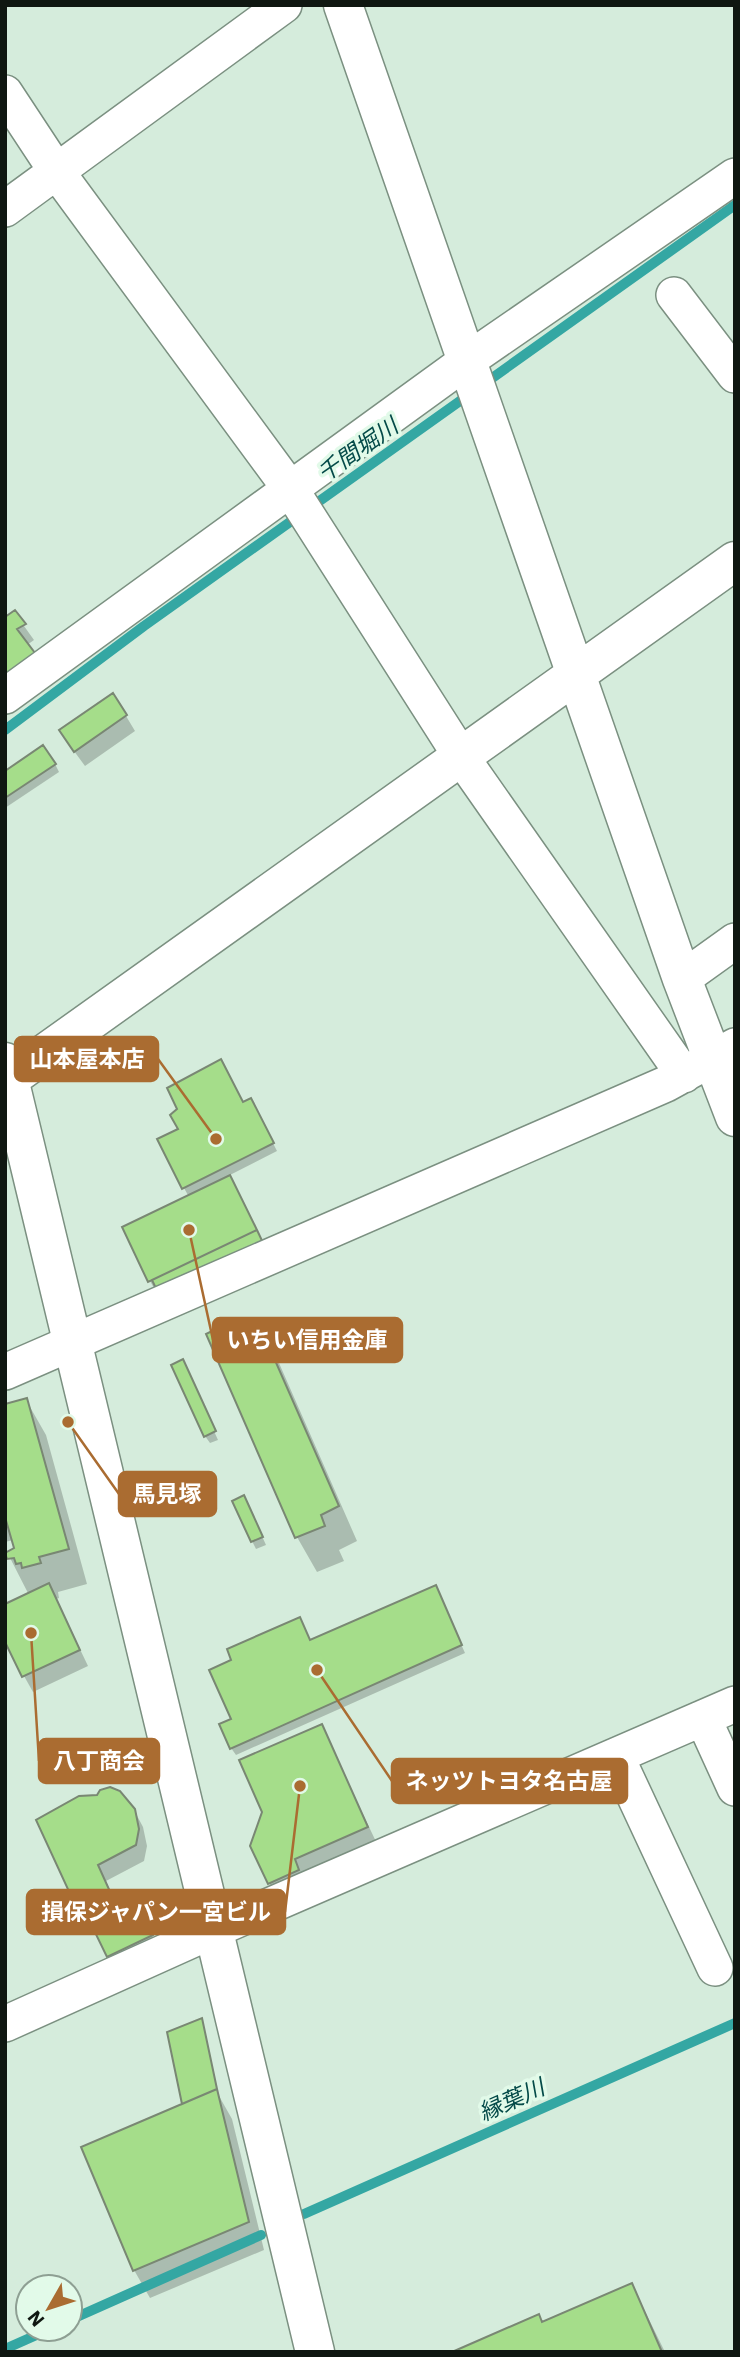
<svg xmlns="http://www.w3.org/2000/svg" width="740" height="2357" font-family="'IBM Plex Sans','Noto Sans JP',sans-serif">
	<rect width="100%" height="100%" fill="#d5ecdc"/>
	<path fill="#0003" d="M14,612L34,640L27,645L11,694Z
		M126,716L135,731L85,766L71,747Z
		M55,764L59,772L5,808V773Z
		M243,1104L255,1108L277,1151L228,1176L237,1191L159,1297L150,1281L189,1197L184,1188Z
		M259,1329L279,1363L357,1541L339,1550L344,1561L317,1572L297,1537L208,1335L240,1338Z
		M185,1367L218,1440L210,1443L205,1436Z
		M26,1400L46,1435L87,1584L58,1592L59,1598L56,1599L88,1666L33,1692L24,1676L29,1595L7,1552L16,1549L13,1540L5,1542V1406Z
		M248,1505L266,1545L256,1549L252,1541Z
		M439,1595L465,1653L236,1755L231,1748L233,1720L310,1642Z
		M321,1726L380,1850L282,1906L269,1883Z
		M134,1810L143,1827L147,1846L144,1861L106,1881L118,1908L135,1901L164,1959L121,1979L93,1924L89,1925L80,1910L38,1821Z
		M201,2020L219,2096L232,2119L264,2250L150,2298L134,2270L183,2105Z
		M632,2285L665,2352H457L542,2324Z"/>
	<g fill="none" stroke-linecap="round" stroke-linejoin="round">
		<path stroke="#34a7a3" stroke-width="10" d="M5,730L144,626L735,205
			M304,2214L735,2023
			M70,2320L261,2235
			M5,2349L50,2329"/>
	</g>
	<path fill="#a5dd8a" stroke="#798773" stroke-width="2" d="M15,610L26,624L17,629L38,657L5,677V617Z
		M113,693L127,715L74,752L59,730Z
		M43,745L56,764L5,798V771Z
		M221,1059L243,1102L251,1098L274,1143L182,1189L157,1139L178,1129L170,1115L177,1109L167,1088Z
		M230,1175L257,1230L148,1282L122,1227Z
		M257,1230L265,1247L160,1297L152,1280Z
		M232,1321L239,1336L260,1326L339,1506L321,1515L325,1526L295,1538L206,1334Z
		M183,1359L216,1431L204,1437L171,1365Z
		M27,1398L69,1549L39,1557L41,1563L22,1568L21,1563L16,1564L14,1558L7,1559L5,1553L14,1548L5,1517V1404Z
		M244,1495L263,1537L251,1542L232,1501Z
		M49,1583L80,1650L22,1677L5,1642V1604Z
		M436,1585L462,1645L230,1749L219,1724L231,1719L209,1670L231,1660L227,1649L300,1617L310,1640Z
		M322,1724L368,1827L295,1859L299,1870L268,1884L250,1846L262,1812L239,1760Z
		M110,1787L120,1791L135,1809L139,1829L136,1845L98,1865L112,1896L78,1911L36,1820L79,1796L97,1795L100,1790Z
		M136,1898L153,1935L107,1957L89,1920Z
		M202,2018L217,2089L182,2104L167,2032Z
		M217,2089L249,2222L133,2271L81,2147Z
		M632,2283L662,2352H452L539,2314L542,2322Z"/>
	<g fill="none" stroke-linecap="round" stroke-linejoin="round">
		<defs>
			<path id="street" d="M5,93L57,172L291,490L462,758L684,1075
				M5,209L284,5
				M674,295L735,375
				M5,696L468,360L735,176
				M682,979L735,941
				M5,1372L666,1084L735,1046
				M703,1718L735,1788
				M616,1756L715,1968
				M5,2024L216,1929L735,1704"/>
			<path id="secondary" d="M343,5L682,979L735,1117
				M5,1062L315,2352
				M9,1079L735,561"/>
		</defs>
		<use href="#street" stroke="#7b9081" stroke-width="38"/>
		<use href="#secondary" stroke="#7b9081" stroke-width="41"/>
		<use href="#street" stroke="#fff" stroke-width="35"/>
		<use href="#secondary" stroke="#fff" stroke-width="38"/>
	</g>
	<g text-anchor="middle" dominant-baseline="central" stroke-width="7" stroke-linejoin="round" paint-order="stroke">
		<g font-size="23" font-style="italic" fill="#044a48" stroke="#e2fae9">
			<text transform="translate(357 449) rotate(-35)">千間堀川</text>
			<text transform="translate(511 2099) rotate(-24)">縁葉川</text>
		</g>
	</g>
	<path fill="none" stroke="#aa6c31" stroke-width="2.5" d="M216 1139L158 1059M189 1230L213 1340M68 1422L119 1494M31 1633L39 1761M317 1670L392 1781M300 1786L285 1912"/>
	<g fill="#aa6c31" stroke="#e2fae9" stroke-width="2.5">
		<circle cx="216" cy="1139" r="7"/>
		<circle cx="189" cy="1230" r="7"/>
		<circle cx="68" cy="1422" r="7"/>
		<circle cx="31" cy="1633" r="7"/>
		<circle cx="317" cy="1670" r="7"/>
		<circle cx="300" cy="1786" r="7"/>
	</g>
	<g fill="#aa6c31" stroke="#aa6c31" stroke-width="2.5">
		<rect x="15" y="1037" width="143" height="44" rx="7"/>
		<rect x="213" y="1318" width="189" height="44" rx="7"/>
		<rect x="119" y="1472" width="97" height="44" rx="7"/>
		<rect x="39" y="1739" width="120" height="44" rx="7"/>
		<rect x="392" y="1759" width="235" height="44" rx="7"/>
		<rect x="27" y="1890" width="258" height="44" rx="7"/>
	</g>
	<g font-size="23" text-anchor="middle" font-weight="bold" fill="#fff">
		<text x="87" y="1067">山本屋本店</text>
		<text x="307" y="1348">いちい信用金庫</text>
		<text x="167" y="1502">馬見塚</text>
		<text x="99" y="1769">八丁商会</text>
		<text x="509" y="1789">ネッツトヨタ名古屋</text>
		<text x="156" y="1920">損保ジャパン一宮ビル</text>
	</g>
	<rect width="740" height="2357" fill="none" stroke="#0f1711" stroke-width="14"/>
	<g transform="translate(49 2308) rotate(231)"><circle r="33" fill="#e2fae9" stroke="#8e9f93" stroke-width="2"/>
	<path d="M0-5L12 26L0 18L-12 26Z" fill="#aa6c31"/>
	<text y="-10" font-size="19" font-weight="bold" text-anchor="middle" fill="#0f1711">N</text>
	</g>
</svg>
